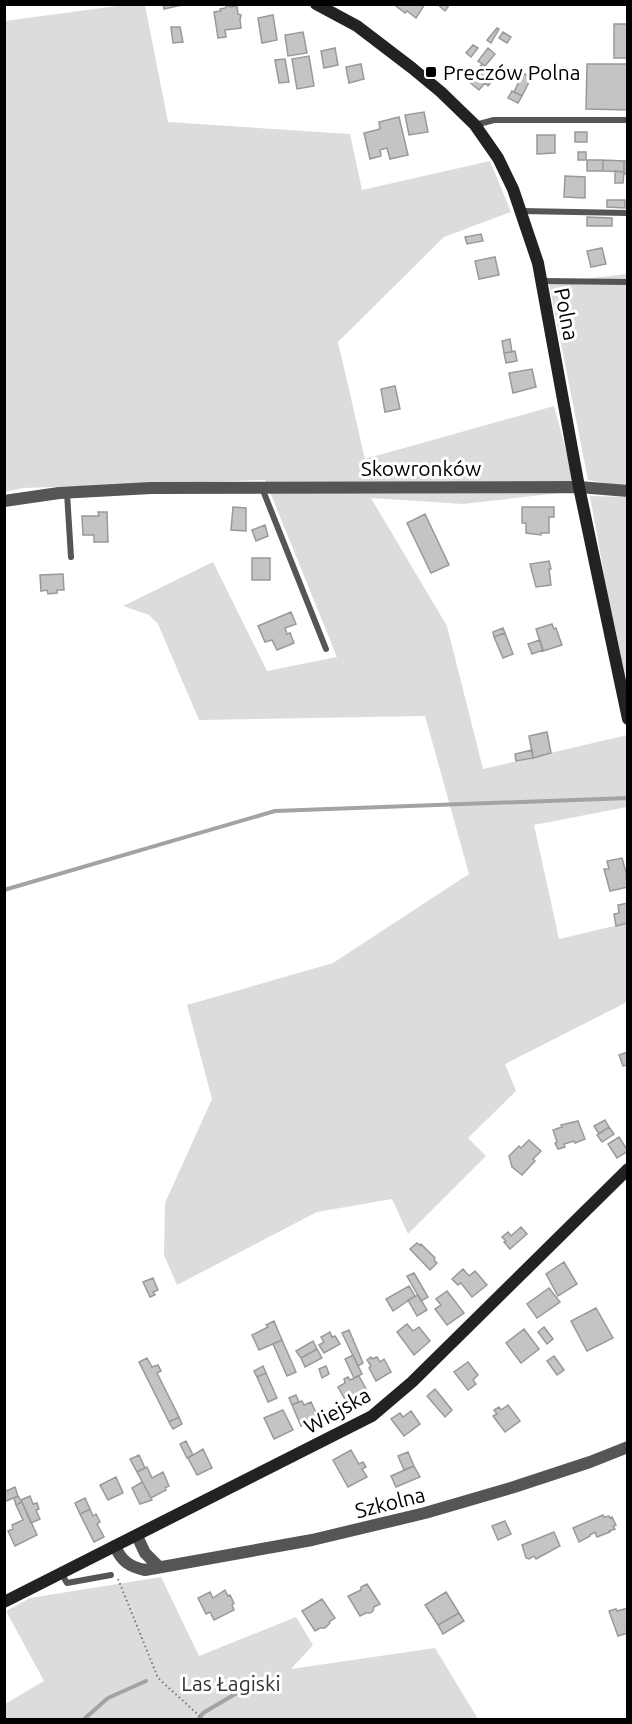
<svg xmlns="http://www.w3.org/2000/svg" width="632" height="1724" font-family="Ubuntu,sans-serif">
	<rect width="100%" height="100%" fill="#fff"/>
	<path fill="#dcdcdc" d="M124,5H145L168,122L350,134L362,190L490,161L511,212L444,237L338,342L365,459L554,406L577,491L463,504L371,498L447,626L483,769L627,735V807L534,825L559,939L627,923V1002L505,1064L516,1091L468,1138L486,1156L408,1234L392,1199L317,1212L177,1285L164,1255L165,1203L212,1099L187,1005L333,963L469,874L425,716L199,720L158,624L149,615L123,606L213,562L267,671L337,657L265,480L23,488L5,492V21Z
		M627,274V487L588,480L549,283Z
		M590,496L627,497V702Z
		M161,1577L199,1656L296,1617L313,1645L291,1669L435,1648L478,1719H5V1704L44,1681L6,1611L30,1598Z"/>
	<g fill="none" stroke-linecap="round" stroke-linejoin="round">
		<path stroke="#a3a3a3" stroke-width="4" d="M4,890L275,811L628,798
			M83,1720L108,1698L146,1681
			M198,1720L203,1713L237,1693"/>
	</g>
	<path fill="#c4c4c4" stroke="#999" stroke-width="1.5" d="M163,4H182V5L164,9Z
		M397,4H425L416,18L407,11L405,13L396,6Z
		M437,4H450L445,11Z
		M228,5L230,7L237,6L238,14L241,15L240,20L241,28L225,30L226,37L218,38L214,12L221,11L220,9L225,8Z
		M273,15L277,40L262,43L258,18Z
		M614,24H628V58H614Z
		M171,27H180L183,42L173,43Z
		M497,28L499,29L491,43L487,40Z
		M303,32L307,53L288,56L285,35Z
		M503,32L511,37L507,43L499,38Z
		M473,45L478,48L471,57L466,53Z
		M335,48L338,65L324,68L321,51Z
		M488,48L495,54L485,66L478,61Z
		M309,56L314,86L297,89L292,59Z
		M285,59L289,82L279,83L275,60Z
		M361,64L364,79L349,83L346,67Z
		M482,64L493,73L489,78L492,81L488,86L485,83L479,90L468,81Z
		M587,64H628V110L586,109Z
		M523,73L531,78L522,96L514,92Z
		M512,91L522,96L518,103L508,98Z
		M424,112L428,132L409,135L405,115Z
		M399,117L408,155L390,159L387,148L380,150L381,156L370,159L364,133L380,129L379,122Z
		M575,132H587V142H575Z
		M537,135H555V153L537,154Z
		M578,152H586V160H578Z
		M587,160H603V171H587Z
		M603,160L624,161V172L603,171Z
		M624,161H628V174H624Z
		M615,171L624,172L623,183H615Z
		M565,176L585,177V198L564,197Z
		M607,200H625V208L607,207Z
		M587,217L612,218V226H587Z
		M481,234L483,241L467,244L465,237Z
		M602,248L606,264L591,267L587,251Z
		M495,257L499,275L479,279L475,261Z
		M510,339L512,352L504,353L502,341Z
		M515,351L517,361L506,363L504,353Z
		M532,369L536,387L513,393L509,373Z
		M395,386L400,409L385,412L381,389Z
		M233,507L246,508V531L231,530Z
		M522,507H554V517H549V533H541V535L526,533V523H522Z
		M98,512H107L108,542H94V535H83L82,516H99Z
		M425,514L449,565L431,573L407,523Z
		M265,525L268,536L256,541L252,530Z
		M252,558H270V580H252Z
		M549,561L551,569H549L551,585L536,587L530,564Z
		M63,574L64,590H57V593L48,594L47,590L41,591L40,575Z
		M291,612L296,624L285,628L287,634L290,633L294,643L277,650L272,640L265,642L258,626Z
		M552,624L554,629L556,628L562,645L543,651L536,629Z
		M503,628L505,633L494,637L493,632Z
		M505,633L513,654L503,658L494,637Z
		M540,640L543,650L532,654L528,644Z
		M547,732L551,753L533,758L529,736Z
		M532,750L533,758L516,761L515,754Z
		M622,858L627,876H626L628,887L610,891L604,869H609L607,861Z
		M628,903V923L616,926L614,914L619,913L618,905Z
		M628,1052V1065L623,1066L619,1055Z
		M605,1120L609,1127L599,1134L594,1126Z
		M578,1121L585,1139L575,1143L574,1141L564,1144L565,1147L558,1149L555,1143L557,1142L553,1130L562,1127L561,1125Z
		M609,1127L614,1134L602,1142L597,1135Z
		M619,1137L628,1151L617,1158L608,1144Z
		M529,1140L541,1151L533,1159L535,1161L522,1175L512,1167L509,1156L519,1146L521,1148Z
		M521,1227L527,1234L510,1249L504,1242L506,1241L502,1237L508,1232L511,1236Z
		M417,1243L420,1245L421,1244L435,1258L434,1260L437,1263L430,1270L410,1249Z
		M564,1262L577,1284L558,1296L546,1274Z
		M463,1269L469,1276L475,1271L487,1285L472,1297L461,1283L458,1285L452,1279Z
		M414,1273L428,1297L421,1301L407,1276Z
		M153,1278L158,1290L153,1292L155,1295L150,1297L143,1282Z
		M409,1286L415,1296L393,1311L386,1299Z
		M549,1288L560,1302L537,1318L527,1304Z
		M447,1291L464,1313L447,1325L435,1309L441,1305L436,1299Z
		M418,1295L427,1310L417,1316L408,1300Z
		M596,1308L613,1338L587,1351L571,1321Z
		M274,1321L282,1340L259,1350L252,1335L268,1327L266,1325Z
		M407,1324L413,1331L419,1327L430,1341L414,1355L397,1332Z
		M544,1327L553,1339L547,1344L538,1332Z
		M524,1329L539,1349L521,1363L506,1343Z
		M349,1330L363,1363L358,1366L342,1333Z
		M330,1332L332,1337L335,1336L340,1344L324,1353L319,1345L324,1342L321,1337Z
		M282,1340L296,1372L287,1376L273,1344Z
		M313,1341L317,1349L301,1358L296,1351Z
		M317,1349L322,1358L305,1367L301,1358Z
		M353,1355L362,1374L354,1378L345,1359Z
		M554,1356L564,1370L557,1375L547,1361Z
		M371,1357L372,1359L377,1357L380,1362L384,1359L391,1372L376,1381L369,1368L371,1366L367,1360Z
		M147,1358L152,1367L158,1365L161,1371L157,1373L179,1417L169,1422L139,1362Z
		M468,1362L478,1375L473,1380L476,1384L468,1390L454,1372Z
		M263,1366L266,1373L257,1377L254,1371Z
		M326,1366L329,1374L322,1378L319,1369Z
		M266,1373L277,1398L268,1402L257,1377Z
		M359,1376L367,1391L346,1401L338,1387L345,1383L344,1379L348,1377L350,1380Z
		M435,1389L452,1410L445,1417L427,1396Z
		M296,1395L299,1402L292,1405L289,1398Z
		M302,1401L304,1405L311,1402L319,1419L301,1426L292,1405Z
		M508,1405L520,1421L505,1432L493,1416L497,1414L494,1410L499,1407L501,1410Z
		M283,1410L293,1430L274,1439L264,1418Z
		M411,1411L420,1424L404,1436L391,1419L400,1413L403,1417Z
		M179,1417L182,1424L173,1429L169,1422Z
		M186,1441L193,1455L187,1458L180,1444Z
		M203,1449L212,1468L197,1475L188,1458Z
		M351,1450L359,1464L363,1462L366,1467L362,1469L367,1477L348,1487L333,1460Z
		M408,1452L414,1466L404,1470L398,1456Z
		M139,1455L145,1468L137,1472L130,1459Z
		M414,1466L420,1477L396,1487L391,1476Z
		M147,1467L152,1478L163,1472L169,1486L165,1488L166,1490L151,1498L137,1472Z
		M116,1477L123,1493L108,1500L100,1485Z
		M142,1482L143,1483L152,1500L140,1504L132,1488Z
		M15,1487L18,1496L4,1502V1492Z
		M18,1496L22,1502L16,1505L14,1498Z
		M30,1496L33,1504L37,1503L39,1509L36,1510L40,1519L31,1523L21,1500Z
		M85,1498L90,1509L80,1514L75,1503Z
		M22,1502L37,1535L15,1546L8,1531L13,1529L12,1525L23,1520L16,1505Z
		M90,1509L93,1516L96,1514L100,1522L97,1524L104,1537L94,1542L80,1514Z
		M603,1515L604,1517L609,1516L610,1518L612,1517L616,1525L613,1526L615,1529L609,1531L610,1532L597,1537L595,1532L590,1535V1536L579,1542L573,1528Z
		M505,1521L511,1534L498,1540L492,1526Z
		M554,1532L560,1546L536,1559L534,1556L529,1559L526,1558L522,1545Z
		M367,1584L380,1604L374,1607L373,1611L370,1613H366L360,1616L348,1596L361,1590V1587Z
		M225,1590L228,1596L230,1595L234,1603L232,1605L234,1610L214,1620L210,1612L206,1614L198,1598L210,1592L213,1598Z
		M446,1592L459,1613L438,1625L425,1605Z
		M322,1599L335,1618L329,1622L330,1623L325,1628H320L315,1631L302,1611Z
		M628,1608V1628L626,1629L628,1633L618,1636L609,1611L616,1609L617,1611Z
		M459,1613L464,1621L443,1634L438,1625Z"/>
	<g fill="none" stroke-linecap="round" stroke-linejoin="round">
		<path stroke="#777" stroke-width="2" stroke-dasharray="1.5 3" stroke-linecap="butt" d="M118,1579L158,1678L204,1720"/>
		<path stroke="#555" stroke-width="6" d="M475,125L494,120H628
			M521,211L628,213
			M542,281L628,282
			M262,488L326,649
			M67,493L71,557
			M61,1573L67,1583L111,1575"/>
		<path stroke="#555" stroke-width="12" d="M4,501L59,493L151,488L579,487L628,491
			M137,1536L145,1553L159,1567
			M115,1546C121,1561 130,1567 145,1570L312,1540L425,1513L514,1487L590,1462L628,1447"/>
		<path stroke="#222" stroke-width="12" d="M316,4L357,26L412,68L441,92L475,125L498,158L513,189L538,263L579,487L628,719
			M4,1602L372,1416L412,1382L628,1169"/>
	</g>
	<rect fill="#000" stroke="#fff" stroke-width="2" x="425" y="66" width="12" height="12" rx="3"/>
	<g text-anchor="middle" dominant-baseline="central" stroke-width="6" stroke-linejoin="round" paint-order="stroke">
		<g font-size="21" fill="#000" stroke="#fff" text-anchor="start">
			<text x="443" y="72">Preczów Polna</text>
		</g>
		<g font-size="21" fill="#000" stroke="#fff">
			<text transform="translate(567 314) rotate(79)">Polna</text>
			<text x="421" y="468">Skowronków</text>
			<text transform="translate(337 1410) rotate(-29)">Wiejska</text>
			<text transform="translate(390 1502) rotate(-14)">Szkolna</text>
		</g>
		<g font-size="21" fill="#333" stroke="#fff">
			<text x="231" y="1683">Las Łagiski</text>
		</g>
	</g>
	<rect width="632" height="1724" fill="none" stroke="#000000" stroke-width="12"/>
</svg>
